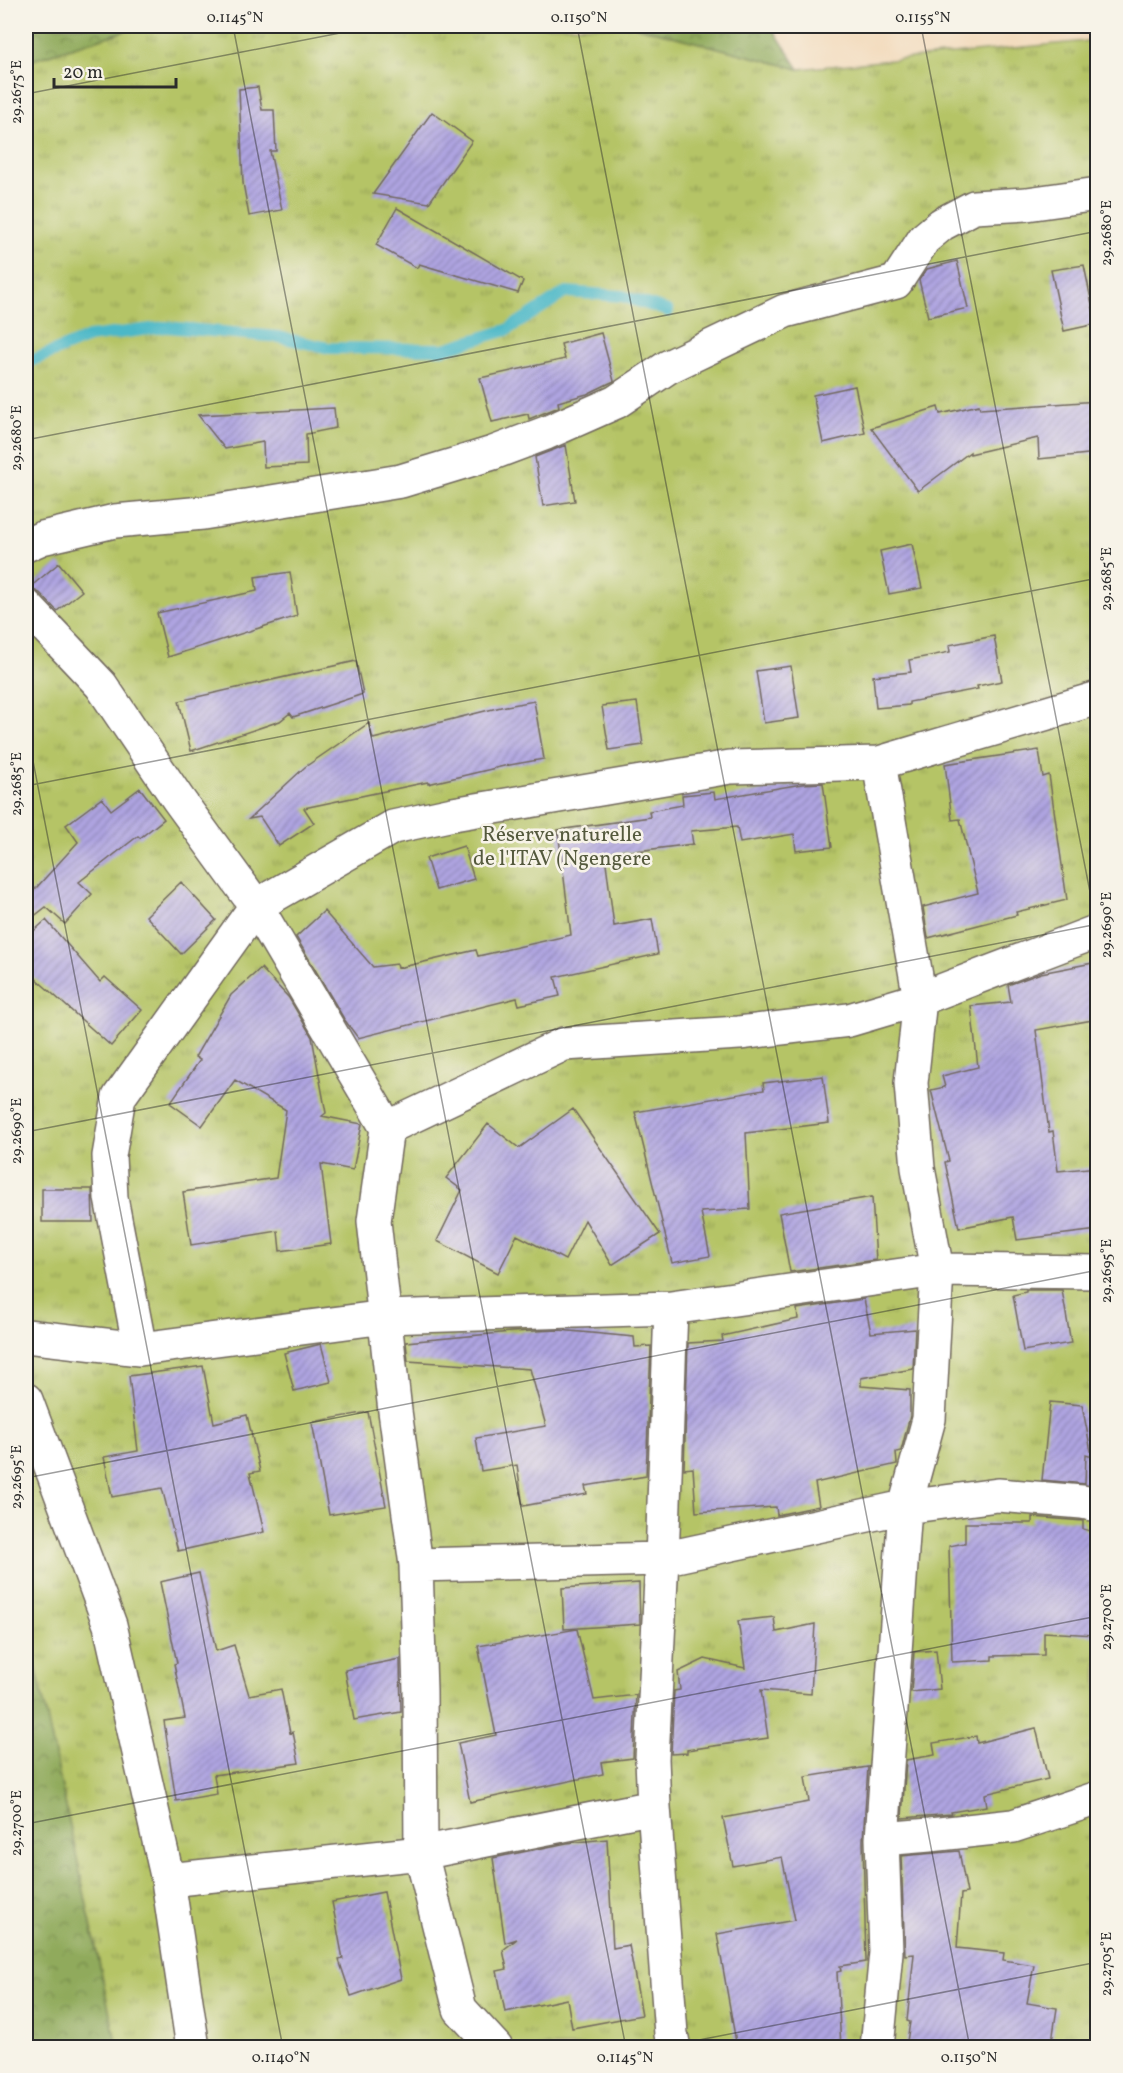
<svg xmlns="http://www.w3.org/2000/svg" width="1123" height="2073" font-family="Vollkorn,serif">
	<defs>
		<pattern id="grass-tufts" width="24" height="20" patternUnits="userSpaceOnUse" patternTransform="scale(1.5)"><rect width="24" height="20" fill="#b5c466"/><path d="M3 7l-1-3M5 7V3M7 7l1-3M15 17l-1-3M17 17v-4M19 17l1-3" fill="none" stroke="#939f54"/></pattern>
		<pattern id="forest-crowns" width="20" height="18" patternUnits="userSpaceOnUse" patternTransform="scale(1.5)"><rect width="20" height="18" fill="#90aa5b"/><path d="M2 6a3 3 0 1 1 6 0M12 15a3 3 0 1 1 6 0" fill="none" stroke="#768b4b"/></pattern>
		<pattern id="building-hatch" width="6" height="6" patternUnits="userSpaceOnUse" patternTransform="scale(1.5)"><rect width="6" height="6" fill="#afa4e1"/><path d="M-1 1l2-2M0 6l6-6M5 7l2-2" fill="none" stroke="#8f86b7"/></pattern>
	</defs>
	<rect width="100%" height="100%" fill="#f7f3e8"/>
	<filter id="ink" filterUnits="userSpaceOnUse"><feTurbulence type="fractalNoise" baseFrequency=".0167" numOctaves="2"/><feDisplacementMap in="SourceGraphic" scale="12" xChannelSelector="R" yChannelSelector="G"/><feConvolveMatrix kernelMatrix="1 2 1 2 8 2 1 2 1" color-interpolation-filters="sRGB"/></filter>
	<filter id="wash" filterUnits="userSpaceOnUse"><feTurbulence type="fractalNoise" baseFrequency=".008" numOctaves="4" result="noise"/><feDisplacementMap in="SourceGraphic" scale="24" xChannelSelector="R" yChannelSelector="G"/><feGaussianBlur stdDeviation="1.35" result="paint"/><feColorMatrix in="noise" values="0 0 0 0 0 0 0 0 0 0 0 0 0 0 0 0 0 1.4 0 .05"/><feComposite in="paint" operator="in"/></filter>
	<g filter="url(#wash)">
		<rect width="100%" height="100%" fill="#f3dabb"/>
		<path fill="url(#grass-tufts)" stroke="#707848" stroke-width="1.5" d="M141,26H634L799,69L1097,40V2047H117L39,1680L26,1626V62Z"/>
		<path fill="url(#forest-crowns)" stroke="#5e6a43" stroke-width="1.5" d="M26,26H141L26,62Z
			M634,26H771L799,69Z
			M26,1626L39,1680L117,2047H26Z"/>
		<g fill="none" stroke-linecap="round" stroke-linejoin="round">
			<path stroke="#4cb8c7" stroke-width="12" d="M26,363L89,337L166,327L279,337L329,348L444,349L507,330L566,292L622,296L668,311"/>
		</g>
		<g id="blocks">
			<path fill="url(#building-hatch)" d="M258,87L262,110H274L276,151H270L282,210L249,216L243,183L239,89Z
				M432,112L472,141L429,203L373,194Z
				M397,208L523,281L518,293L419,264L417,268L376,245Z
				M957,261L968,308L928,317L919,280L927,269Z
				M1084,265L1096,324L1064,331L1051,270Z
				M601,333L614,381L587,394L558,402L559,407L529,419L528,414L492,422L480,378L565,359L561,344Z
				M855,386L865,433L823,443L813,395Z
				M1098,401V453L1039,459L1038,438L970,454V452L918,491L871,428L938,407L940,414L979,405L980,409Z
				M334,408L336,428L306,434L307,465L264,467L263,442L225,449L198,415Z
				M566,445L575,501L543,506L535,457Z
				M912,544L922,588L889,594L880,551Z
				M59,563L82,591L57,611L40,593L29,588Z
				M290,572L297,616L168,657L157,613L257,591L255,577Z
				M994,636L1002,681L977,686L978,689L909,702V705L876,708L873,676L911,672L909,660L950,652L949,645Z
				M356,661L363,694L293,717L290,713L280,721L191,751L179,701Z
				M791,666L799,718L764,723L756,671Z
				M534,701L544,759L504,766L428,784V782L304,808L314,823L279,846L260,817L249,819L305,767L369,723L373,739L501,707Z
				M637,702L643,745L609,750L602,706Z
				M1039,750L1043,777L1049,775L1067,900L1016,912L1017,915L928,938L923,907L978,893L960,819L952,820L945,764Z
				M823,783L832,847L796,851L794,834L740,843L737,827L691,831L693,844L605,855L614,926L652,919L658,954L555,977L560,996L519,1005L517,998L358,1038L344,1019L296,937L324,911L373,967L397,964L398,968L476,950L478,956L571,935L558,830L650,817L649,811L683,805L682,795L714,792L715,799L802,784Z
				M140,788L164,819L140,838L138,836L79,882L92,894L65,924L46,907L33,917L26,909V899L78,842L66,825L102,798L111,810Z
				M464,846L474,879L436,890L426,858Z
				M181,882L216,920L181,954L146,916Z
				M46,920L100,982L105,977L142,1010L111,1046L26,970V938Z
				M1098,962V1019L1036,1030L1049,1132L1053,1131L1058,1171L1098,1167V1230L1017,1240L1013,1217L959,1228L945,1162L949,1161L931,1090L945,1087L942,1076L978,1067L971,1006L1011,1002L1008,985L1041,973Z
				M261,968L289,998L312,1037L326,1113L322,1116L362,1124L353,1170L321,1164L331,1244L280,1251L278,1231L191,1245L183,1192L276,1178L286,1110L235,1080L202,1126L170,1103L200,1060L195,1057L231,995Z
				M823,1076L829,1123L746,1133L750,1209L701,1212L710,1256L672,1263L635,1112L764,1090L763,1083Z
				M573,1109L660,1234L612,1265L585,1220L565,1260L517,1235L498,1273L437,1241L462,1190L446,1178L488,1124L519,1148Z
				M42,1189H92L93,1222H42Z
				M872,1197L876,1260L790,1272L779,1213Z
				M1026,1290H1062L1071,1343L1023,1351L1013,1295L1026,1292Z
				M864,1299L871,1333L915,1329L913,1369L861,1378V1386L910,1390V1416L901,1451L896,1452L897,1464L815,1483L819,1506L777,1515L776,1507L696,1512L693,1468L684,1469L688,1343L723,1341L722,1336L798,1319L797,1309Z
				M559,1330L634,1337L635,1347L651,1346L646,1476L585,1486L587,1494L523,1506L517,1465L481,1471L476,1438L546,1426L530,1369L408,1361L406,1342L511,1332Z
				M321,1344L331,1382L294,1391L284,1353Z
				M203,1366L214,1423L247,1415L260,1471L250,1473L264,1532L178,1551L162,1488L112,1497L104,1457L138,1451L129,1376Z
				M1050,1402L1082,1405L1092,1456L1086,1454L1085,1484L1042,1480Z
				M368,1412L386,1506L329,1515L312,1422Z
				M1032,1517L1083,1521V1529L1098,1533V1606L1095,1635L1044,1632V1655L992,1656V1660L952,1662L949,1546L965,1543V1523H1032Z
				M199,1573L216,1651L234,1645L249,1695L281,1689L290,1733L293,1732L299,1763L214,1775L217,1794L176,1801L164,1721L185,1718L174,1664L177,1663L160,1582Z
				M639,1583L640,1624L564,1629L562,1588Z
				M774,1617L776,1632L815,1624L811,1694L761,1690L768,1738L687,1750V1753L671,1754L674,1691L680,1690L678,1672L705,1659L745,1668L738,1621Z
				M577,1629L594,1700L636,1695L633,1758L601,1762L603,1774L470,1802L458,1743L496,1735L478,1646Z
				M936,1650L940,1689L911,1692L914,1652Z
				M400,1659L401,1712L354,1720L345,1670Z
				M1036,1728L1048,1779L985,1794L987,1806L951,1812L952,1814L902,1818L906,1760L935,1755L933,1743L976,1736L977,1743Z
				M868,1767L863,1840L866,1962L840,1966L841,1971L837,1972L841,2048H737L717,1934L795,1920L782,1857L733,1866L723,1818L809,1802L805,1777Z
				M607,1839L613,1948L629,1945L642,2015L572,2028L567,1999L505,2012L497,1971L507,1969L503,1950L517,1939L505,1943L493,1858L567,1843Z
				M959,1851L967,1893L961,1894L957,1948L1004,1953L1003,1960L1034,1965L1027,2003L1057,2008L1051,2048H906L910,2022L907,2021L914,1954L905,1955L901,1856Z
				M384,1892L401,1979L351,1996L339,1960L343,1959L332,1902Z"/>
		</g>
	</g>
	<g filter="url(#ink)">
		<use href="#blocks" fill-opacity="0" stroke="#71685d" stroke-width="1.5"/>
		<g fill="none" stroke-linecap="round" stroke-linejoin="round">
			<defs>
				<path id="street" d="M26,545L42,538L115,521L203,513L401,481L493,453L546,433L616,402L668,367L785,311L896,282L924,239L942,224L974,207L1027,204L1098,194
					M26,606L101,685L178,799L256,906L387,1128
					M671,1308L662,1559L652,1759L654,1807L671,2034L674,2048
					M26,1336L140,1349L385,1317L671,1308L937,1270L1098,1272
					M140,1349L111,1198L109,1156L119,1097L256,906L393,827L453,814L730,767L879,763L1098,698
					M26,1400L110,1625L168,1880L193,2048
					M416,1565L662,1559L905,1507L998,1495L1082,1502L1098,1505
					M882,1839L930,1835L1013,1826L1098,1798
					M168,1880L421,1853L654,1807
					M496,2048L460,2009L421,1853L420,1691L416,1565L395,1411L374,1221L387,1128L564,1044L739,1033L849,1020L920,999L1098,931
					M877,2048L886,1952L882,1839L905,1507L929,1419L937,1270L918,1168L911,1083L920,999L879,763"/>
			</defs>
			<use href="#street" stroke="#71685d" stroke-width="36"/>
			<use href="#street" stroke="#fff" stroke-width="33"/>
		</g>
	</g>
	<path fill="none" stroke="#2b2b2b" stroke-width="1.5" stroke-opacity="0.45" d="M233,26L626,2048M577,26L970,2048M921,26L1098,933M26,94L376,26M26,440L1098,231M26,725L283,2048M26,786L1098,578M26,1132L1098,924M26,1478L1098,1270M26,1824L1098,1616M658,2048L1098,1962"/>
	<g text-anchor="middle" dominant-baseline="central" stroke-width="5" stroke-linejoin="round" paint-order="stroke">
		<g font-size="21" fill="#54593d" stroke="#f7f3e8">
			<text x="562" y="835">Réserve naturelle<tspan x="562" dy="24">de l'ITAV (Ngengere</tspan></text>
		</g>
	</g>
	<rect width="1123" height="2073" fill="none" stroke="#f7f3e8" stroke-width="66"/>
	<path d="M54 78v9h122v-9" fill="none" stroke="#2b2b2b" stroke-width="3"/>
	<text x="63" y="78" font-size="18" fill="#2b2b2b" stroke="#f7f3e8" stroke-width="4.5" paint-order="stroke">20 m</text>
	<rect x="33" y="33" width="1057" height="2007" fill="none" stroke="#2b2b2b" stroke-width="2"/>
	<g font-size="15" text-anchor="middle" fill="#2b2b2b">
		<text x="235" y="22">0.1145°N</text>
		<text x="579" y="22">0.1150°N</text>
		<text x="923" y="22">0.1155°N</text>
		<text transform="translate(16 92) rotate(-90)" y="5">29.2675°E</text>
		<text transform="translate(1106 233) rotate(-90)" y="5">29.2680°E</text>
		<text transform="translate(16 438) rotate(-90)" y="5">29.2680°E</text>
		<text transform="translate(1106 579) rotate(-90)" y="5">29.2685°E</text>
		<text transform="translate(16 784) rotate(-90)" y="5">29.2685°E</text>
		<text transform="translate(1106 925) rotate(-90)" y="5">29.2690°E</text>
		<text transform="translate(16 1131) rotate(-90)" y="5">29.2690°E</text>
		<text transform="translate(1106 1271) rotate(-90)" y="5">29.2695°E</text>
		<text transform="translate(16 1477) rotate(-90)" y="5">29.2695°E</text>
		<text transform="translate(1106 1617) rotate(-90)" y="5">29.2700°E</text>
		<text transform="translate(16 1823) rotate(-90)" y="5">29.2700°E</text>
		<text transform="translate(1106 1964) rotate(-90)" y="5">29.2705°E</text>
		<text x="281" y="2062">0.1140°N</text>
		<text x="625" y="2062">0.1145°N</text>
		<text x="969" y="2062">0.1150°N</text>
	</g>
</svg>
